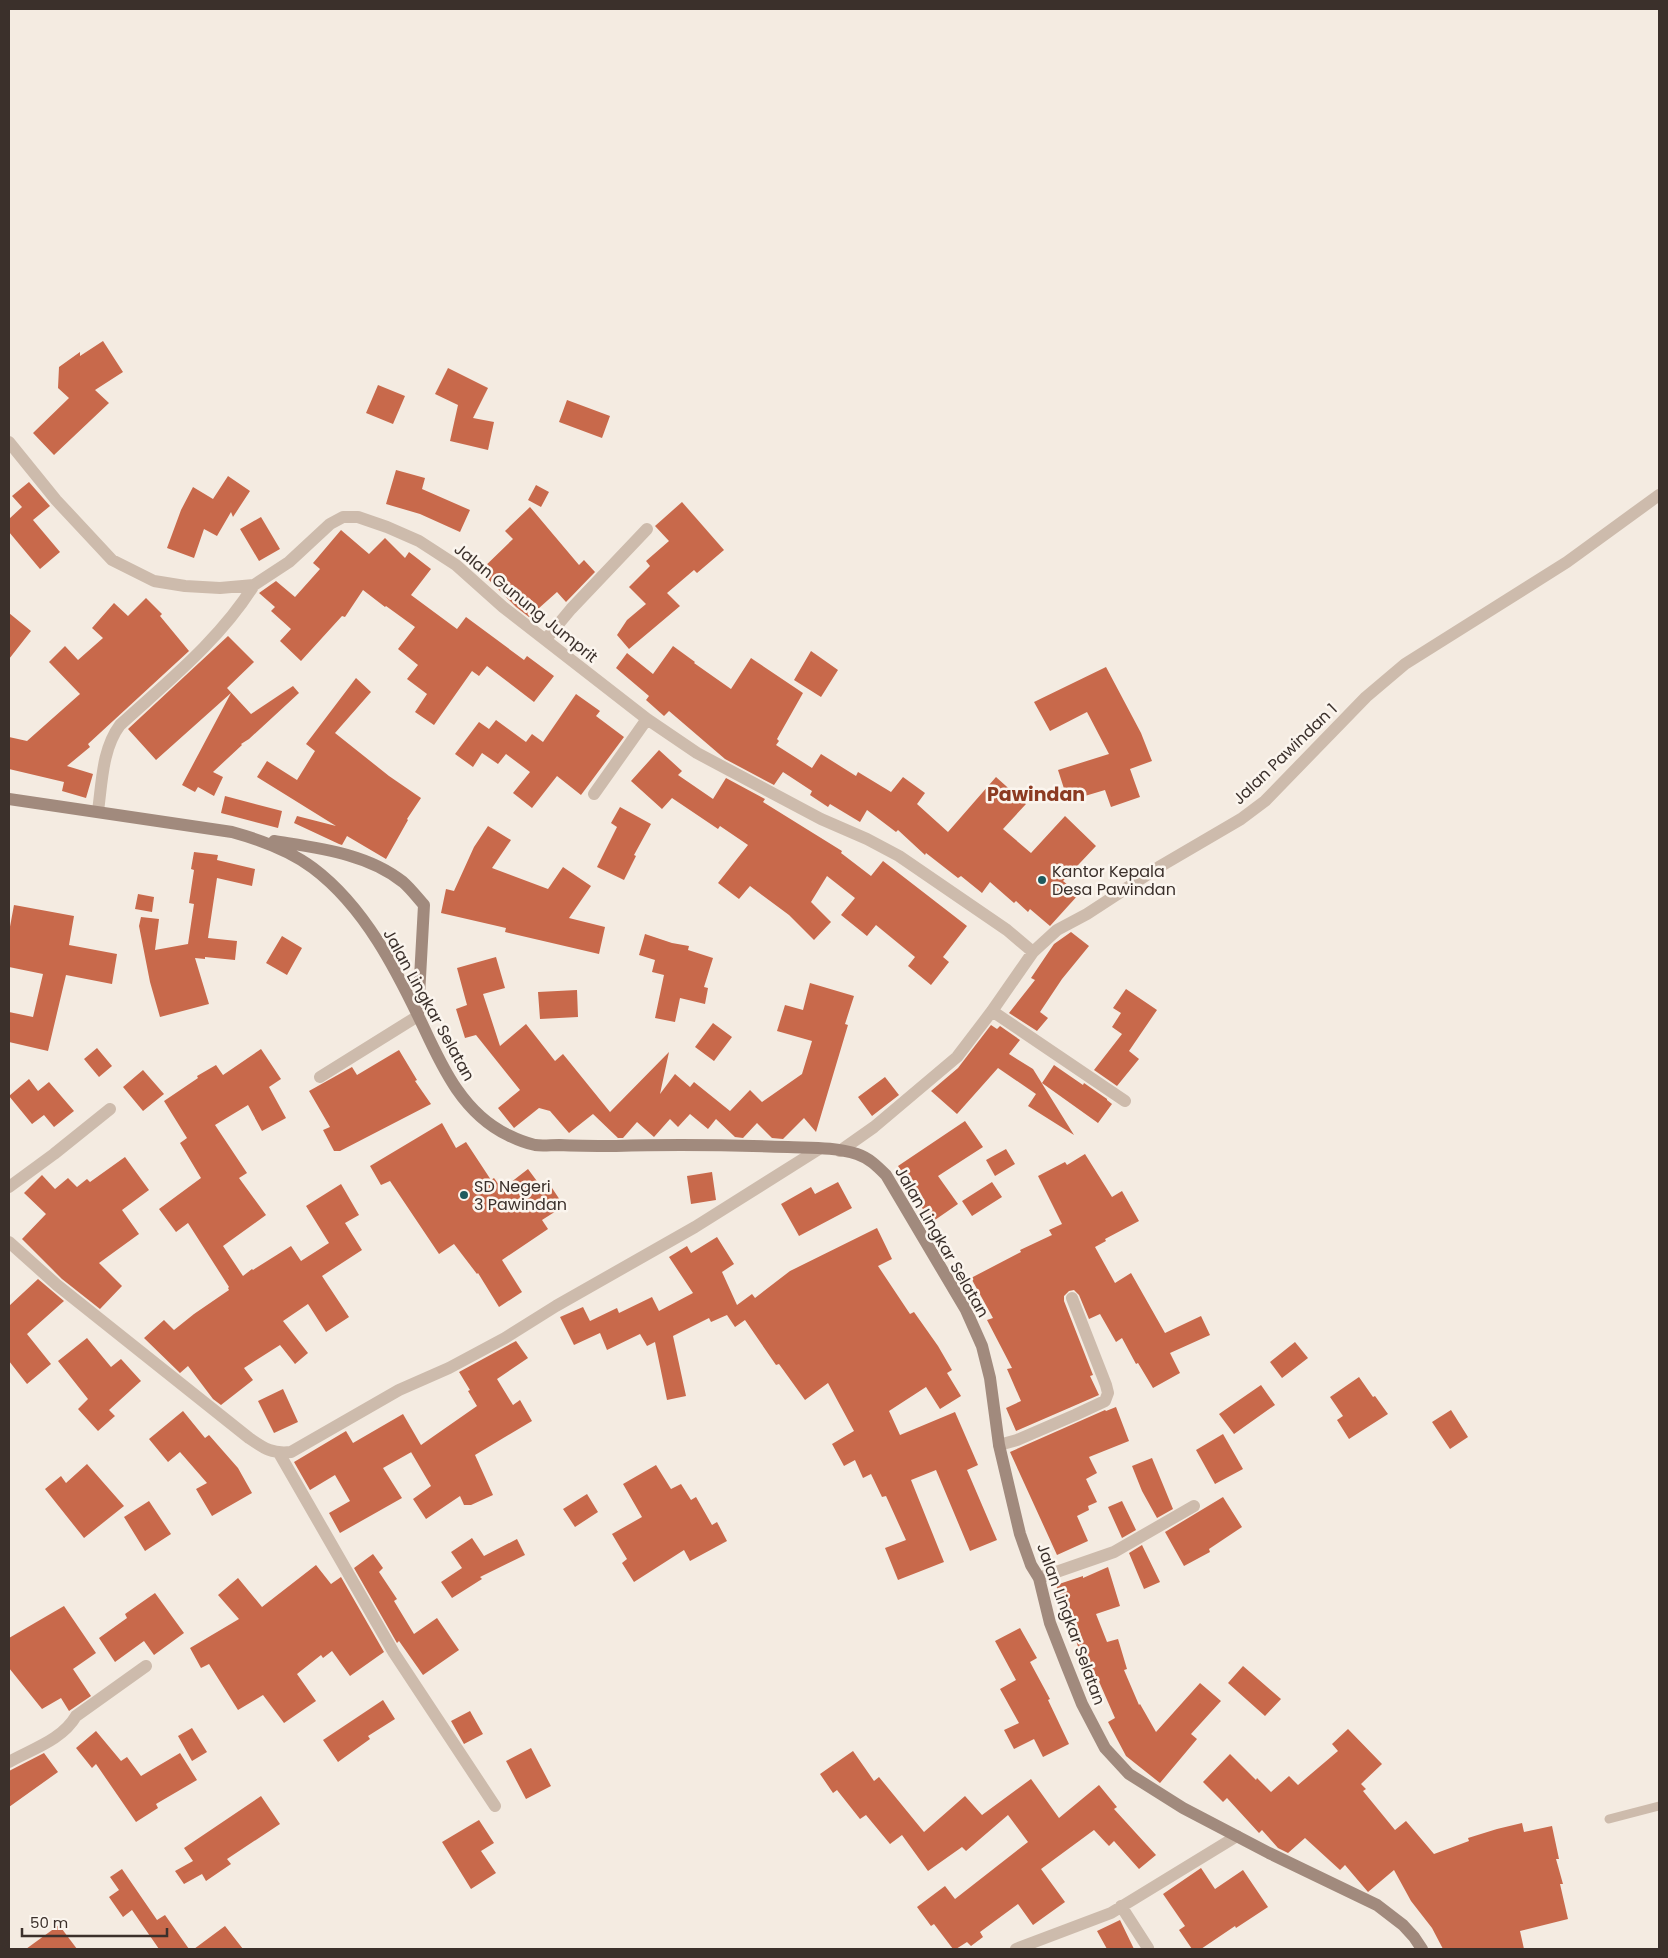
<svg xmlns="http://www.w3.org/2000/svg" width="1668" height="1958" font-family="Poppins,sans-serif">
	<rect width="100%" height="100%" fill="#f4ebe1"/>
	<path fill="#c8694b" d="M103,341L123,372L95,390L109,403L54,455L33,433L69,398L58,388L59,367L80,352V356Z
		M448,368L488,388L473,418L494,422L488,450L450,441L458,405L435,394Z
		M378,385L405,396L393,424L366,413Z
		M567,400L610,416L602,438L559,422Z
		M396,470L425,478L422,489L470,510L460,532L420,514L386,504Z
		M228,476L250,491L233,517L231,512L217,536L204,529L194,558L167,548L181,510L193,487L213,499Z
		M29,482L50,506L33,520L60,552L40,569L9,532V519L22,507L12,496Z
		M536,485L549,492L541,507L528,500Z
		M682,502L724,550L697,573L694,570L667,593L680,606L629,649L617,635L627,620L646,604L629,587L650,566L646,561L669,541L655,526Z
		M530,507L579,565L584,560L595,572L566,602L557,592L529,617L516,607L480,571L513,539L505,531Z
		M261,517L280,549L259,561L240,529Z
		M341,530L369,554L385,538L405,558L409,552L431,569L411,595L457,629L466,617L524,660L527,656L554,676L534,702L487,666L479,676L472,671L434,725L415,712L427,694L407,679L418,665L398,649L415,627L386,606L385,607L363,590L345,617L342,616L301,661L280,641L291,629L271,611L275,607L259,593L276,581L295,597L320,569L313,563Z
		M146,598L162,614L160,616L189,651L88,744L90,747L67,766L93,774L86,798L62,791L64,782L9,769V737L27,741L80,694L49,662L65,646L78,660L103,638L92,628L114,603L128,616Z
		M9,613L31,631L9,659Z
		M228,636L254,662L227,688L251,714L293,686L299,693L249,739L241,744L242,745L213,772L223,777L214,796L198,787L195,792L182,785L231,693L156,760L128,729Z
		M673,646L695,662L694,663L731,689L751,658L803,693L777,739L779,741L776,745L812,768L821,754L856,776L858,772L891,792L903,777L925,793L917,804L948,832L996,777L1026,804L1003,829L1031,853L1065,816L1096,846L1063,881L1079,894L1050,926L1030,909L1028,912L1016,901L1014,903L990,882L982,893L961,876L958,878L926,853L925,855L898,830L896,832L867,810L860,822L830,804L828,807L810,795L812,791L783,772L774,785L725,759L669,711L664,716L646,700L649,696L616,668L627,653L653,674Z
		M811,651L838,670L821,697L794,680Z
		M1106,667L1141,733L1152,761L1130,769L1140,797L1111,807L1105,790L1068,801L1058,770L1109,754L1087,712L1050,731L1034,702Z
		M356,678L371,692L335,733L389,776L421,798L407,819L408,820L386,859L347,836L342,845L339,844L294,823L297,816L336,826L257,777L267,761L297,780L315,751L306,744Z
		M576,694L600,711L596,716L624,737L581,795L557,776L532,808L513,793L530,772L506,754L498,764L482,753L473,767L455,754L479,722L489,729L496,720L526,742L532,734L543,742Z
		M659,750L682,771L678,775L713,799L726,778L765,799L763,802L842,851L841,853L871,876L883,861L967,926L943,957L949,962L931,985L908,966L915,957L876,925L867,936L841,915L855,898L827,876L811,902L831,922L814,940L789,915L750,886L739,899L718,883L748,845L720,826L718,829L672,798L662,809L631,781Z
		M225,796L282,811L278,828L221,813Z
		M620,807L651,824L634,855L636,856L624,880L597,867L617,827L611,823Z
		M488,826L511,840L492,868L548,889L563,867L591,886L569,918L605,927L599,954L505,932L506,928L441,913L446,889L454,891L474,847Z
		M194,852L218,855L217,860L255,869L252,886L217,878L208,938L237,941L235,960L205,957V959L195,958L209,1004L160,1017L150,982L139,926L141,917L159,919L155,950L188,944L194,904L189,903L194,870L191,869Z
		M138,894L154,897L152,912L135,909Z
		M14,905L74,916L69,945L117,954L112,984L66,975L48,1051L9,1042V1012L33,1017L43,974L9,967V932Z
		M1071,932L1089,946L1062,979L1040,1012L1048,1018L1037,1031L1009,1013L1035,980L1031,978L1054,944Z
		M645,934L672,943L689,946L688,950L713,958L704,987L708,988L705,1004L680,998L675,1022L655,1018L664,975L652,972L655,960L639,955Z
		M282,936L302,948L287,975L266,963Z
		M496,957L505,988L483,994L500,1046L526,1024L555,1061L563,1054L610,1112L669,1052L660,1094L675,1074L690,1087L694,1082L730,1111L750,1090L762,1102L802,1074L812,1041L777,1031L785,1005L803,1010L810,983L854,996L845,1024L848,1025L816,1132L804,1118L783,1139L772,1138L757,1123L743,1138L735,1137L716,1119L708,1129L690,1114L678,1127L670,1119L654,1137L637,1122L623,1138H618L593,1114L569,1133L550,1111L539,1108L514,1128L498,1108L520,1090L476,1035L465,1038L456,1009L467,1005L457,968Z
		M1126,989L1157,1010L1129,1051L1139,1059L1117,1086L1094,1070L1122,1034L1112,1027L1121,1013L1113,1008Z
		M577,990L578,1017L540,1019L538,992Z
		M713,1023L732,1037L714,1061L695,1047Z
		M991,1025L997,1029L1000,1026L1020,1040L1009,1054L1033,1069L1074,1135L1028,1106L1036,1094L998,1068L957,1114L931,1091L958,1068Z
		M97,1048L112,1066L99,1077L84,1059Z
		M261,1049L281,1079L269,1087L286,1118L262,1131L248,1105L215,1125L247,1173L239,1178L266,1215L223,1246L243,1276L252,1269L253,1270L291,1246L301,1261L329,1243L306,1206L341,1184L359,1215L345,1223L362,1250L322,1276L349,1317L326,1332L308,1304L283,1321L308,1353L295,1364L280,1345L244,1368L253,1380L221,1405L213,1399L188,1366L180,1373L144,1338L164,1320L174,1330L194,1314L229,1290L228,1288L229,1287L188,1223L176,1232L159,1209L201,1178L180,1143L187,1138L164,1101L198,1078L197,1076L216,1065L223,1075Z
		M399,1050L417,1080L415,1081L431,1104L340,1151H334L323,1130L330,1127L309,1091L352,1067L357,1075Z
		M1054,1065L1083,1085L1084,1083L1107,1099V1100L1112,1104L1098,1123L1042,1083Z
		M143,1070L164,1094L143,1111L123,1087Z
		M885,1077L899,1095L872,1116L858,1097Z
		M29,1079L38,1091L49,1082L74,1111L54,1127L44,1115L32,1124L9,1096Z
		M965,1121L983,1147L938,1176L958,1204L932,1222L920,1205L923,1203L898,1166Z
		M442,1123L456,1148L466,1142L491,1180L494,1178L502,1189L528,1169L545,1192L552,1188L564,1206L542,1220L548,1229L502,1260L522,1292L499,1307L478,1273L477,1274L454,1244L439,1254L390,1181L381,1185L370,1166Z
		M1006,1149L1015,1164L995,1176L986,1160Z
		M1085,1154L1112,1197L1122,1191L1139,1221L1105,1239L1106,1241L1095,1247L1115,1283L1131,1273L1165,1333L1201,1316L1210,1335L1170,1353L1180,1373L1153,1388L1138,1363L1136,1364L1122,1338L1116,1342L1100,1314L1089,1319L1079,1295L1074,1290L1069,1291L1064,1296V1301L1093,1375L1090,1376L1099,1395L1016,1431L1006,1408L1021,1401L1007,1369L1012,1368L987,1320L993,1318L971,1278L1021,1252L1020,1250L1052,1235L1049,1230L1062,1224L1038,1176L1065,1162L1067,1165Z
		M125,1157L149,1190L122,1210L139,1234L99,1263L122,1286L100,1309L62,1279L22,1239L46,1214L24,1193L42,1175L55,1189L68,1178L77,1187L87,1179L90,1182Z
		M712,1172L716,1200L691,1204L687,1176Z
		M838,1182L852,1208L799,1236L781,1204L811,1187L815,1194Z
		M992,1182L1002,1197L972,1216L962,1201Z
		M877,1228L892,1259L878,1266L910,1314L914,1312L938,1346L952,1370L947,1373L961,1396L940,1409L926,1387L889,1411L900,1435L955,1412L978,1465L967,1470L997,1540L970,1551L936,1470L911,1480L944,1562L898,1580L885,1548L906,1540L886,1496L882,1497L871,1474L863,1478L855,1460L844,1466L832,1444L854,1431L828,1383L805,1400L779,1364L776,1365L745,1320L735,1327L727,1315L711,1322L709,1318L673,1336L686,1396L667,1400L655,1342L647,1346L640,1334L607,1350L600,1333L574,1345L560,1317L583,1307L590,1321L617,1308L619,1313L652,1297L659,1311L693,1293L669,1257L687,1246L691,1253L717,1237L734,1264L722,1272L737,1305L752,1294L755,1298L790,1271Z
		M38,1279L64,1301L27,1334L51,1364L27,1384L9,1361V1306Z
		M87,1338L111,1367L121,1359L141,1381L109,1410L115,1416L98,1431L78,1409L88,1399L58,1361Z
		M516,1341L528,1358L497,1379L513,1405L520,1400L532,1421L475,1455L493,1495L471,1505H464L460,1496L426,1519L413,1499L431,1486L411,1452L415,1450L383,1468L402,1498L340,1533L329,1513L350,1501L335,1475L310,1490L294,1462L346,1431L353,1443L403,1414L421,1445L477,1406L468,1391L470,1390L459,1372Z
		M1295,1342L1308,1358L1282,1378L1270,1362Z
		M1359,1377L1373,1397L1375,1396L1388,1414L1349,1439L1337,1420L1343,1416L1330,1397Z
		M1261,1385L1275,1405L1234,1434L1219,1414Z
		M283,1389L298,1422L274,1433L258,1401Z
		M1116,1407L1129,1441L1089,1457L1097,1473L1086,1479L1097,1502L1088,1506L1089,1510L1077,1516L1088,1541L1057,1555L1010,1452L1105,1410L1106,1411Z
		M1451,1410L1468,1437L1450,1449L1432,1422Z
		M183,1411L205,1438L209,1435L238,1468L252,1493L212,1516L196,1489L207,1483L180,1452L168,1462L149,1439Z
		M1223,1434L1243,1469L1215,1484L1196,1450Z
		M1152,1458L1173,1509L1157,1518L1142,1491L1132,1466Z
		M87,1464L124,1506L84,1538L45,1489L61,1476L66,1483Z
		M656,1465L671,1489L681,1484L691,1500L696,1497L712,1525L717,1522L727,1541L690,1561L684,1550L634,1582L622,1563L627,1559L612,1534L642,1517L623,1484Z
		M587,1494L598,1512L575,1527L563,1509Z
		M1223,1497L1242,1527L1209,1549L1210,1552L1184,1566L1165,1532Z
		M149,1501L171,1534L145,1551L124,1517Z
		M1122,1501L1136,1530L1122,1538L1108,1507Z
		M472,1538L484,1556L517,1539L525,1555L480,1577L482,1579L452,1598L441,1582L462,1568L451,1552Z
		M1142,1545L1160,1582L1144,1589L1129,1553Z
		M373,1554L383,1568L379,1572L397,1599L394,1601L414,1634L437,1618L459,1650L423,1675L399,1641L397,1643L354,1568Z
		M316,1565L331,1584L341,1577L384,1652L350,1676L332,1651L323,1658L321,1655L297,1674L316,1701L284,1723L263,1695L238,1710L209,1664L201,1668L190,1648L239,1619L218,1595L238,1578L262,1607Z
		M1108,1567L1120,1606L1096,1614L1107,1642L1118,1639L1127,1669L1124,1670L1139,1705L1140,1704L1156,1732L1200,1683L1221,1701L1191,1734L1197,1739L1160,1783L1126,1756L1108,1722L1115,1718L1097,1677L1088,1680L1080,1652L1056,1585L1083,1576V1578Z
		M155,1593L184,1633L154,1655L144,1641L115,1662L99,1638L127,1618L125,1614Z
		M64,1606L96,1653L73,1669L91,1696L69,1711L61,1698L42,1709L9,1668V1638Z
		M1020,1628L1037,1658L1030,1662L1050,1699L1048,1700L1069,1744L1043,1757L1034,1739L1014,1749L1004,1730L1019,1723L1000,1689L1016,1680L995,1641Z
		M1243,1666L1281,1699L1265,1716L1228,1683Z
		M383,1700L395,1719L368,1736L370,1739L338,1762L323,1740Z
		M470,1711L483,1734L464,1744L451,1721Z
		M192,1728L207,1752L192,1761L178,1736Z
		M1348,1729L1382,1764L1361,1784L1366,1789L1363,1791L1395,1830L1406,1821L1434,1854L1469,1841L1468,1838L1497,1829L1522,1823L1524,1832L1552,1826L1559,1859H1556L1563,1884H1560L1568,1919L1520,1931L1524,1949H1443L1432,1928L1411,1901L1394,1870L1368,1892L1345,1865L1340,1870L1305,1838L1288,1853L1278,1848L1262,1830L1259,1833L1227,1798L1223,1802L1203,1782L1230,1754L1256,1780L1257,1778L1271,1792L1289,1776L1298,1785L1338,1751L1332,1744Z
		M96,1731L121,1761L127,1757L141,1776L180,1753L197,1780L156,1804L158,1808L136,1822L96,1764L92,1768L76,1748Z
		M531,1748L551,1786L526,1799L506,1761Z
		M853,1751L874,1781L879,1777L924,1832L965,1796L982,1815L1031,1779L1059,1818L1099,1785L1117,1807L1114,1809L1156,1855L1139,1869L1114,1841L1109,1846L1094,1830L1041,1869L1065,1902L1033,1925L1018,1904L980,1932L983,1937L971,1946L967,1942L956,1949H953L934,1924L931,1926L917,1907L945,1886L955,1899L1028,1842L1008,1815L966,1851L962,1847L928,1871L902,1835L890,1844L866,1815L860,1819L837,1790L833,1793L820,1774Z
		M44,1753L58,1772L9,1807V1771Z
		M261,1796L280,1824L227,1859L231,1864L206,1881L202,1874L184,1884L175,1871L193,1861L184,1848Z
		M479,1820L494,1843L481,1851L496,1873L471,1889L442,1842Z
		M1201,1868L1215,1889L1243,1870L1268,1907L1236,1928L1235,1926L1201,1949H1192L1179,1930L1185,1926L1163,1894Z
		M122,1869L157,1920L165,1915L189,1949H159L132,1910L123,1917L109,1897L119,1890L110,1877Z
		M1120,1920L1134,1949H1107L1097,1931Z
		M59,1925L77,1949H26Z
		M225,1926L243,1949H194Z"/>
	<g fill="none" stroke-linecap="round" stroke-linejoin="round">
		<path stroke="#cdbbac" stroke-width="9" d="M1609,1819L1659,1806"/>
		<path stroke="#cdbbac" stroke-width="12" d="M9,442L56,500L112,560L154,581L185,586L220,588L254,585L289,562L330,524L343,517H358L387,527L419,541L456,565L503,607L647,719L697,753L821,819L867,839L899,856L1007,930L1033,952
			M546,639L571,609L647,529
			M594,794L647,719
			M98,811C102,783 102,749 120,725C167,682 220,640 254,585
			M992,1011L1125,1101
			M320,1077L418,1016
			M840,1151L874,1127L957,1057L992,1011L1033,952L1057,930L1087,914L1159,867L1241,819L1265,801L1366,697L1405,664L1567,562L1659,495
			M9,1187L54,1154L110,1109
			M9,1242L57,1285L249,1438C265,1449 272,1454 291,1452L399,1390L449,1368L505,1338L556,1306L695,1227L819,1149
			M999,1445L1017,1440L1075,1415L1105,1401L1108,1393L1106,1385L1072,1298
			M279,1453L394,1653L495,1806
			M1039,1578L1114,1552L1194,1506
			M9,1762C32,1749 62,1740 76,1716L146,1666
			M1121,1906L1148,1948L1147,1949
			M1016,1949L1111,1913L1237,1836"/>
		<path stroke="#a18a7d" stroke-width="12" d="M9,799L232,832C261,840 289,850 313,868C365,907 397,971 424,1028C443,1069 464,1114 508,1135C516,1139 526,1143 535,1145C542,1146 551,1145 559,1145C578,1146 597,1146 616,1146C673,1144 731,1145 788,1147C810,1148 835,1147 857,1154C869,1158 877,1166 886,1175L966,1310L982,1346L990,1378L999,1445L1020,1534L1031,1565L1039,1578L1050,1623L1066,1664L1082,1704L1105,1748L1129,1774L1183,1808L1269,1853L1377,1905L1403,1925L1414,1937L1422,1949
			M274,841C317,848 367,853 403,882C410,888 417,897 424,905L418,1014"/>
	</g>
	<g fill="#1f5a5e" stroke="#fbf5ee" stroke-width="2">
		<circle cx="1042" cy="880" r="5"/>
		<circle cx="464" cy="1195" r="5"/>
	</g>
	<g text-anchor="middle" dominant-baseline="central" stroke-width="5" stroke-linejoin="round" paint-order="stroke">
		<g font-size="16" fill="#3b302b" stroke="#fbf5ee">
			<text transform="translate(526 603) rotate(39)">Jalan Gunung Jumprit</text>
			<text transform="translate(1285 754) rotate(-44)">Jalan Pawindan 1</text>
			<text transform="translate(429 1005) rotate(61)">Jalan Lingkar Selatan</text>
			<text transform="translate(942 1242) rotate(60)">Jalan Lingkar Selatan</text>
			<text transform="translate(1071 1624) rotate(70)">Jalan Lingkar Selatan</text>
		</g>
		<g font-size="16" fill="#3b302b" stroke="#fbf5ee" text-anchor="start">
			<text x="1052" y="871">Kantor Kepala<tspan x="1052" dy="18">Desa Pawindan</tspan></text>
			<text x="474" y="1186">SD Negeri<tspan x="474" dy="18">3 Pawindan</tspan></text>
		</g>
		<g font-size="19" font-weight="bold" fill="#8c3b22" stroke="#fbf5ee">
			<text x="1036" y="794">Pawindan</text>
		</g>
	</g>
	<rect width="1668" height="1958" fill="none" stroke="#3b302b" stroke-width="20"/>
	<path d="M22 1928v8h145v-8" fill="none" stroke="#3b302b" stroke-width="2.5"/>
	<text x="30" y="1928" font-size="15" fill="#3b302b" stroke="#fbf5ee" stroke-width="4" paint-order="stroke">50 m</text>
</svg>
